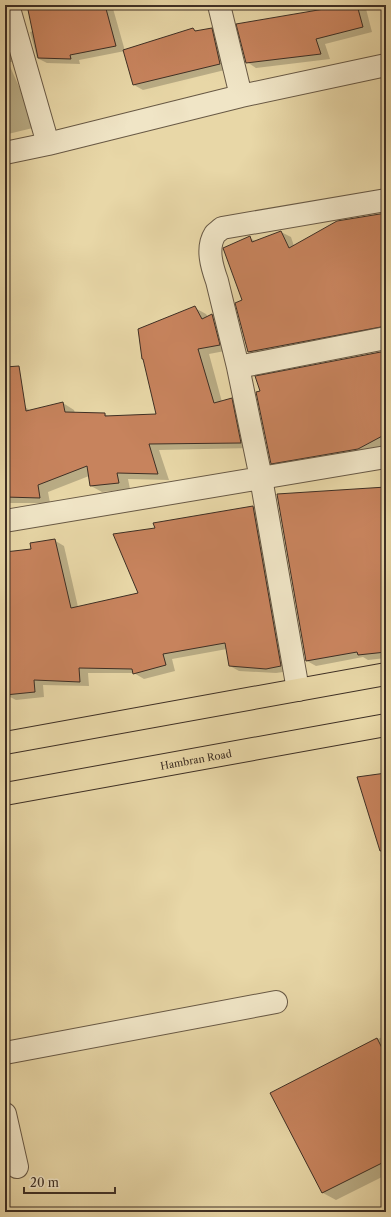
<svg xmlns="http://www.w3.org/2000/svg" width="391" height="1217" font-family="'Libre Caslon Text',serif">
	<rect width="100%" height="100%" fill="#e8d7a7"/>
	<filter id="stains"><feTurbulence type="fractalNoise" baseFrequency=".005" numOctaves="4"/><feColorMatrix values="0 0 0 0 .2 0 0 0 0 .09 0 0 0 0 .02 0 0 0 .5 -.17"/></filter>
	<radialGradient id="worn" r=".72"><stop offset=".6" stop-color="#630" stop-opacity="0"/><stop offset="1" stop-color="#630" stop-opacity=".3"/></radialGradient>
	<path fill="#0003" d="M28,5H112L125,51L193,29L198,32L212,29L221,35L229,69L143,90L134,85L125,51L79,60L80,64L47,63L37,58L30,32L33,31Z
		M323,5H365L372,32L325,44L330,59L256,68L247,62L325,9Z
		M5,39L14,44L19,62H8L37,127L8,134L5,132Z
		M386,214V332L258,357L249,352L243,301L250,238L257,242L281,232L291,237L294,246Z
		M195,308L206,314L208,317L212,315L223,322L230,350L209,354L222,402L232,399L242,406L251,448L159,450L169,480L128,479L130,489L102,492L91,486L89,476L48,492L50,503H5V413L25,407L31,411L63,403L74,410L75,413L105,414L109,417L157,415Z
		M386,352V444L367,454L281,468L272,463Z
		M386,488V658L368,660L363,657L316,666L307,661Z
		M253,507L262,512L290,671L276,673L239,671L230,666L227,649L172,659L175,671L144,679L134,673H88L89,686L43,685L44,697L16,700L6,695L5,683V553L32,549L54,540L64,546L78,607L140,594L156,529Z
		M386,774V867L359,777Z
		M386,869V901L381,870Z
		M386,1035V1175L336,1200L323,1193L272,1093Z"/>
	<path fill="#c7835d" stroke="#3e2f24" d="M27,5H105L116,46L70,55L71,59L38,58Z
		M322,5H357L363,27L316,39L321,54L246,63L236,24L324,9Z
		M193,28L195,31L212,28L220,64L133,85L123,50Z
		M386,213V326L248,352L235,303L242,300L223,248L250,236L252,242L281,231L289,248L337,221Z
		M195,306L202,319L212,314L220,345L198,349L214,403L232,398L241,443L149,444L158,474L117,473L119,483L90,486L87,466L38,485L40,498L5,497V367L19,366L26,411L63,402L65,412L105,413V416L156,414L143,359H142L138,329Z
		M386,351V434L358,449L271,464L256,392L260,391L255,376Z
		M386,487V652L358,655L357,652L306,661L277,494Z
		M253,506L281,666L266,669L229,666L225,643L163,654L166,665L133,674L132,669L79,668L80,682L34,680L35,692L5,695V552L31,549L30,543L55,539L71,608L138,593L113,534L155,528L153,523Z
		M386,773V850L380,851L357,777Z
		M377,1038L386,1056V1161L322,1193L270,1093Z"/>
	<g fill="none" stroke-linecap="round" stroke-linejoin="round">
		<defs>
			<path id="minor" d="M8,5L48,144
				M219,5L241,96
				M5,153L48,144L241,96L386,65
				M238,367L386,338
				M5,521L386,457
				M298,690L261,478L238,367L217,281C212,267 206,248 215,234C217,232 220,230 222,228L386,200
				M5,1053L276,1002
				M5,1114L17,1167"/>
			<g id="major">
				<path d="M5,743L386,674"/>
				<path id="s1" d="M5,794L386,725"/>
			</g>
		</defs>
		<use href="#minor" stroke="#685945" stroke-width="24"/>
		<use href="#major" stroke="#3e2f24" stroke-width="24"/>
		<use href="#minor" stroke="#f0e5c6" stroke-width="22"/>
		<use href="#major" stroke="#e8d7a7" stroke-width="22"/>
	</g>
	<g text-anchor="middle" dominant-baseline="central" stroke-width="4" stroke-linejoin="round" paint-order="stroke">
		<g font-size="10" fill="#3e2f24" stroke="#f0e5c6">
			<text stroke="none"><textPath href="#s1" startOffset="194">Hambran Road</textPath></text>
		</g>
	</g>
	<rect width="391" height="1217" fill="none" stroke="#e8d7a7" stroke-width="20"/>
	<rect x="6" y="6" width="379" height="1205" fill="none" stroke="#3e2f24" stroke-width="2"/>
	<rect x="10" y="10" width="371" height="1197" fill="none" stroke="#3e2f24"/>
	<path d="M24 1187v6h91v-6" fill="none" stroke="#3e2f24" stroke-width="2"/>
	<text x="30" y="1187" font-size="12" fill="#3e2f24" stroke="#f0e5c6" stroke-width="3" paint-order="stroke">20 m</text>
	<rect width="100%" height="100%" filter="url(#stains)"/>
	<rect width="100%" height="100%" fill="url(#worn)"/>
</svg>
